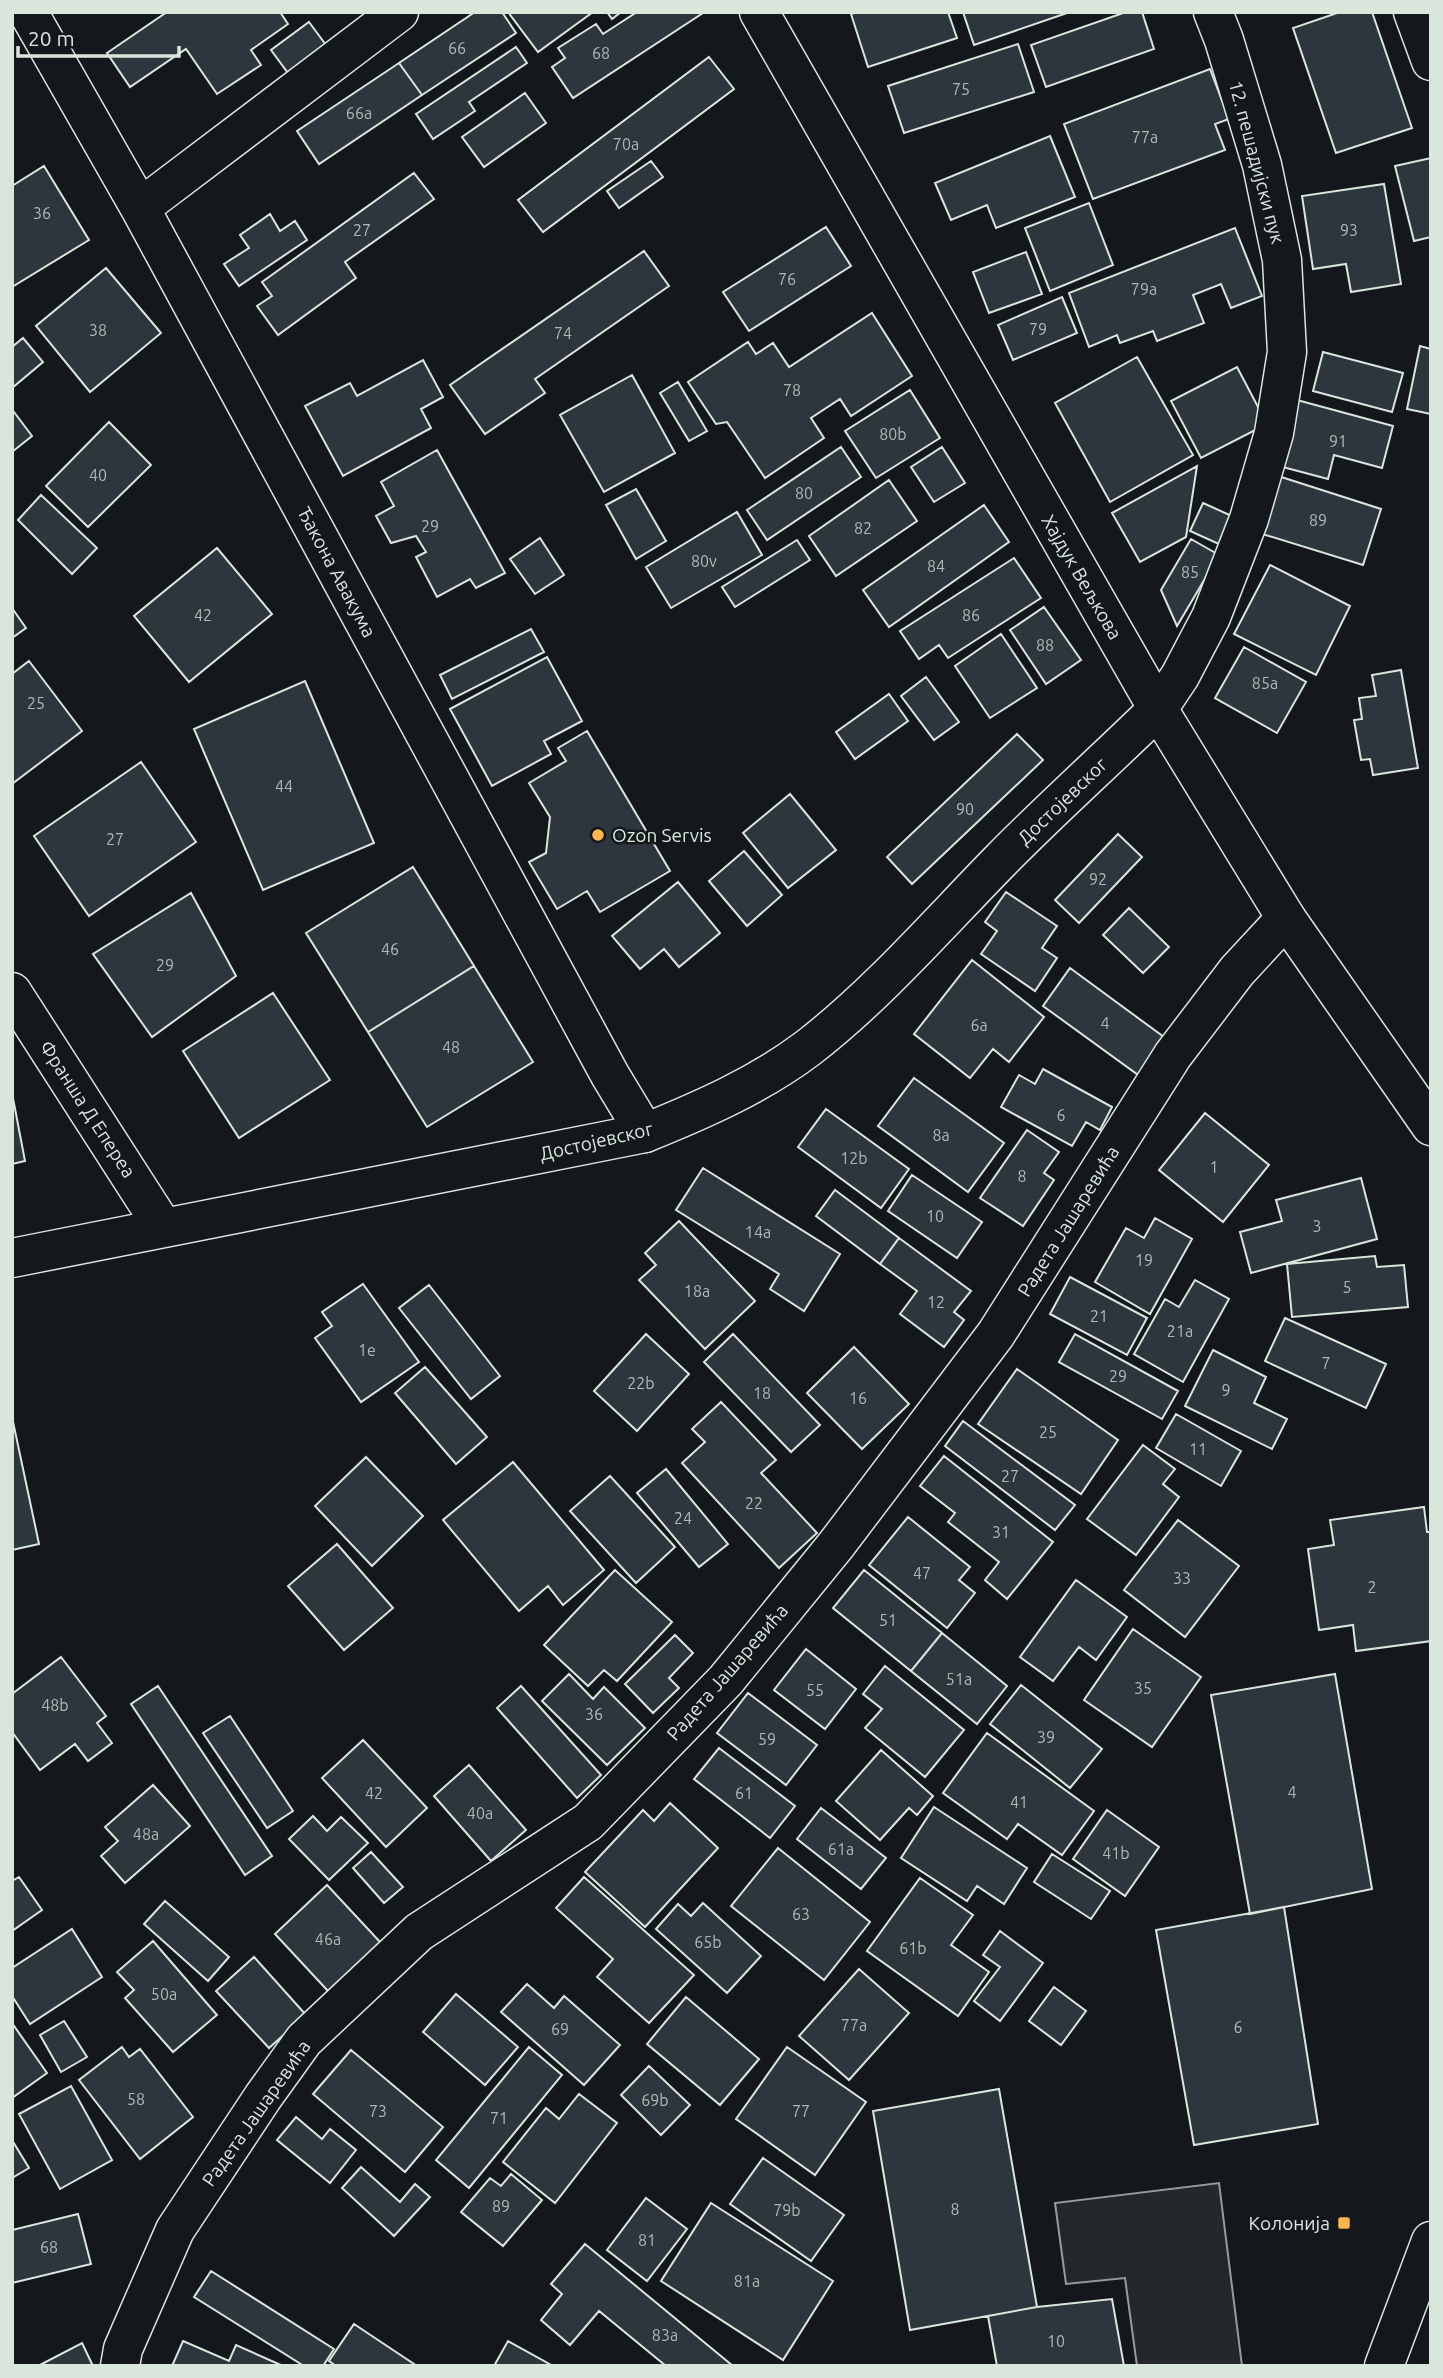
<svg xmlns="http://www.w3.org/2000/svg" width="1443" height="2378" font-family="Ubuntu,sans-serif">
	<rect width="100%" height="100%" fill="#14181c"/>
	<path fill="#24282b" stroke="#939e99" stroke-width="2" d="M1219,2183L1242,2366H1137L1125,2278L1066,2284L1055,2203Z"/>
	<path fill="#2c363c" stroke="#d8e6dc" stroke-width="2" d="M167,12H280L288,24L251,50L261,65L217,94L186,49L130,87L107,53Z
		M475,12H502L516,33L422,95L399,63Z
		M508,12H593L538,52Z
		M607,12H621L612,19Z
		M637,12L703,13L573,98L552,67L565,58L558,48L596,24L603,34Z
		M857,12H948L957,38L868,67L851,14Z
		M963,12H1070L974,45Z
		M1126,12H1142L1154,49L1046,87L1031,45Z
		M1340,12H1372L1412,128L1336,153L1293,28Z
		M309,22L326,45L288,73L271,50Z
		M1018,44L1034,92L904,133L888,86Z
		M516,47L527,63L469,102L475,111L433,139L416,114Z
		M709,57L734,89L543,232L518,200Z
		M399,63L422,95L319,164L297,131Z
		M1210,69L1229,119L1215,124L1225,150L1093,199L1064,124Z
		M525,93L546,123L484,167L462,137Z
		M1050,136L1075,197L996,228L987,205L951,220L935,183Z
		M1431,158V237L1414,241L1395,166Z
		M651,161L663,177L619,208L607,191Z
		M44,166L89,240L12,287V186Z
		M414,173L434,199L345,262L356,278L278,335L257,306L272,296L262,282Z
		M1384,184L1401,284L1351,292L1346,264L1313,269L1302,196Z
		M1089,203L1113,265L1050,291L1025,228Z
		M270,214L280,231L295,221L307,240L239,286L224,264L249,248L240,235Z
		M826,227L851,266L749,331L723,292Z
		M1235,228L1262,296L1231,308L1221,284L1193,295L1204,323L1157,341L1153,331L1120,343L1117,335L1089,347L1069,293Z
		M644,251L669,286L535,379L545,393L485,434L450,385Z
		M1026,252L1042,294L989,313L973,272Z
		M106,268L161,333L90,392L36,326Z
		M1062,297L1077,333L1013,360L998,325Z
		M872,313L912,376L851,416L840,399L811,418L824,438L765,478L727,422L716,424L688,382L748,342L756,354L773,343L789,367Z
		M23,338L43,362L12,388V347Z
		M1420,346L1431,349V414L1407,409Z
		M1323,352L1403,373L1392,412L1313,391Z
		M1137,357L1193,455L1110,502L1055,403Z
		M423,360L443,397L421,409L431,428L343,476L305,406L350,383L357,396Z
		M1237,367L1267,424L1201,458L1171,401Z
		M632,375L675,453L604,492L560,415Z
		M678,382L707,431L689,441L660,393Z
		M910,390L940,438L876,478L845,431Z
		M1297,400L1393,426L1382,468L1334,455L1328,479L1279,466Z
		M14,412L32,436L12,452V413Z
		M109,422L151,465L88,527L46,486Z
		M841,447L861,477L767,540L747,510Z
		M942,447L965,483L934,502L911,467Z
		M437,450L505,573L476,588L470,579L437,597L416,557L426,552L416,536L391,543L376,516L394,506L381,482Z
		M1197,466L1186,537L1140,562L1112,513Z
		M1275,475L1381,509L1363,565L1256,532Z
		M889,480L917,521L836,576L809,536Z
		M636,489L666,541L636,559L606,505Z
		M41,495L97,548L72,574L18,520Z
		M1203,503L1234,517L1221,545L1190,531Z
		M984,505L1009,542L889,627L863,590Z
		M737,512L762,555L671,608L646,567Z
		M540,538L564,575L535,594L510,559Z
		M1191,539L1219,555L1177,626L1161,590Z
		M797,540L810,560L735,607L722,587Z
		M217,548L272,614L189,682L134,616Z
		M1014,558L1041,598L948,658L939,645L919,659L900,631Z
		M1270,565L1350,606L1316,675L1234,634Z
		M1044,607L1081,660L1046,684L1010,630Z
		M12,608L26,628L12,638Z
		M531,629L544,652L452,699L440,675Z
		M1001,634L1037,688L990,718L955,666Z
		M1244,647L1306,682L1277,733L1215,698Z
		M547,657L582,721L544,741L551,754L492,786L450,709Z
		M29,661L82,731L12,784V674Z
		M1401,670L1418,768L1373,775L1370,759L1361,760L1354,720L1362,719L1359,698L1376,696L1372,675Z
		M926,677L959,722L934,740L901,696Z
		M305,681L374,843L263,890L194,729Z
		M889,694L908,721L855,759L836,732Z
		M587,731L670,871L600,912L587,891L557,909L529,862L546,853L550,817L529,783L566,761L558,748Z
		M1017,734L1043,760L912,884L887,857Z
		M141,762L196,842L89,916L34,836Z
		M790,794L836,850L788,888L743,833Z
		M1118,834L1142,857L1079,923L1055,900Z
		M744,851L782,895L747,926L709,881Z
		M413,867L474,966L368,1032L306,933Z
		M678,882L720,933L679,967L664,949L640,969L612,936Z
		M1006,892L1057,926L1042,948L1057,958L1035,991L981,954L997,931L985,922Z
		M191,893L236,976L152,1037L93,954Z
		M1129,908L1169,947L1143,973L1103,935Z
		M972,960L1044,1017L1009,1062L993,1049L970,1078L914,1034Z
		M474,966L533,1062L427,1127L368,1032Z
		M1070,968L1168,1040L1141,1077L1043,1006Z
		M273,993L330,1080L239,1138L183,1051Z
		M1043,1069L1112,1107L1100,1130L1086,1122L1072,1146L1001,1107L1019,1075L1035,1084Z
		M914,1078L1004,1143L968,1192L878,1126Z
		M12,1093L25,1161L12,1164Z
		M826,1109L909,1169L881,1208L798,1147Z
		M1205,1113L1269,1165L1223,1222L1159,1170Z
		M1027,1130L1059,1152L1044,1173L1054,1180L1023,1226L980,1198Z
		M703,1168L840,1254L804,1311L770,1289L779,1274L676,1210Z
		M912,1175L982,1222L957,1258L888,1211Z
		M1361,1178L1377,1239L1251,1273L1240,1232L1282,1221L1276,1200Z
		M835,1190L899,1238L880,1264L816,1216Z
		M1155,1218L1192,1239L1150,1314L1095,1282L1126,1228L1144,1238Z
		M679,1221L755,1301L705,1349L639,1280L656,1265L645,1253Z
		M899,1238L971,1291L954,1312L964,1320L944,1347L900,1314L917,1291L880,1264Z
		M1375,1256L1377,1267L1404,1265L1408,1307L1292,1317L1287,1264Z
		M1070,1277L1147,1318L1127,1355L1050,1314Z
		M1195,1280L1229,1299L1183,1382L1134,1354L1165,1299L1179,1307Z
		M363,1284L419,1362L361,1402L315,1338L332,1326L322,1312Z
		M429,1285L500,1376L471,1399L399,1308Z
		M1285,1318L1386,1364L1366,1408L1265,1361Z
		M646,1334L689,1374L637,1431L594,1391Z
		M733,1334L820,1425L791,1452L704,1362Z
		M1075,1334L1178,1391L1162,1419L1059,1362Z
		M854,1347L909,1404L862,1449L807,1393Z
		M1213,1350L1266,1377L1254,1403L1287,1419L1272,1449L1185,1406Z
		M425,1367L487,1437L456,1464L395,1393Z
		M1017,1369L1118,1440L1081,1494L978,1424Z
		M721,1402L776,1460L761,1473L817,1533L779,1568L682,1463L705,1442L692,1429Z
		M1176,1414L1241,1451L1221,1486L1156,1448Z
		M12,1417L39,1544L12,1550Z
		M963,1421L1075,1505L1055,1530L945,1446Z
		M1143,1445L1175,1469L1163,1484L1179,1497L1136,1555L1087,1519Z
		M944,1456L1053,1542L1007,1599L985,1580L999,1562L948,1522L955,1513L920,1486Z
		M366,1457L423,1516L372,1566L315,1506Z
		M513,1462L604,1570L563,1605L548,1586L519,1611L443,1520Z
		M666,1469L728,1544L699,1567L637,1493Z
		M610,1476L675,1547L636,1583L570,1511Z
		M1424,1507L1427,1532H1431V1641L1356,1651L1353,1625L1319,1630L1308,1549L1334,1545L1330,1520Z
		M908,1517L970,1567L959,1580L975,1593L947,1628L869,1565Z
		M1178,1520L1239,1566L1185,1637L1124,1590Z
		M337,1544L393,1608L344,1650L288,1586Z
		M615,1570L672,1622L617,1681L604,1670L588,1686L544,1645Z
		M864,1570L942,1633L911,1671L833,1608Z
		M1076,1580L1127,1617L1096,1660L1079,1647L1053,1681L1020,1657Z
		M1133,1629L1201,1677L1152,1747L1084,1700Z
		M942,1633L1007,1686L977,1724L911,1671Z
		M675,1635L693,1653L669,1678L679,1688L653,1713L625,1684Z
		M806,1649L856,1689L825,1729L774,1690Z
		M61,1657L106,1716L97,1723L112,1743L88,1761L75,1744L40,1770L12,1732V1694Z
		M885,1666L964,1730L925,1777L865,1728L882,1709L863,1694Z
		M569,1674L593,1699L604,1687L645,1728L607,1765L542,1701Z
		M1335,1674L1372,1889L1250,1914L1211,1695Z
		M1021,1685L1102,1749L1070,1788L990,1724Z
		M158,1686L272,1856L245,1875L131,1704Z
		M521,1686L601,1775L577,1798L497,1708Z
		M748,1693L817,1745L786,1785L717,1733Z
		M230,1716L293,1811L267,1828L203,1733Z
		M987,1733L1094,1811L1062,1855L1018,1824L1007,1839L943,1793Z
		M363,1740L427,1808L386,1847L322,1778Z
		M719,1748L795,1806L770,1838L694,1779Z
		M881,1750L933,1796L917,1815L909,1808L880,1840L836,1801Z
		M469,1765L526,1830L491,1861L434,1796Z
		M153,1785L190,1826L125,1883L101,1856L118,1841L105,1827Z
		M670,1803L718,1848L645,1927L585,1872L643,1810L654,1821Z
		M934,1807L1027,1868L1004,1904L977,1886L967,1901L901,1858Z
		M821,1808L886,1858L861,1889L797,1839Z
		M1107,1810L1159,1847L1125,1896L1073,1859Z
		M313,1816L327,1831L341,1817L368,1843L329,1880L289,1839Z
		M778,1848L870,1922L824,1980L731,1906Z
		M371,1852L403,1887L384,1903L353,1868Z
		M1052,1854L1110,1891L1091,1919L1034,1882Z
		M19,1877L42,1910L12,1931V1881Z
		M584,1877L694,1975L649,2023L597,1977L613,1959L556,1908Z
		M920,1878L973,1915L951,1945L989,1972L958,2016L867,1951Z
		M327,1885L381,1943L328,1991L275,1934Z
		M165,1901L229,1957L208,1981L144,1924Z
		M703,1903L761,1956L727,1993L656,1929L678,1904L691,1916Z
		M1284,1907L1318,2124L1194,2145L1156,1930Z
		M72,1929L102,1977L30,2024L12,1996V1968Z
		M1000,1931L1043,1963L1000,2021L974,2001L1000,1967L983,1955Z
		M153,1941L217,2015L173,2052L125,1998L134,1990L117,1972Z
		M254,1957L306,2015L269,2048L216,1991Z
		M859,1969L909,2013L849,2080L799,2036Z
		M527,1984L554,2008L564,1996L620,2045L584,2085L501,2012Z
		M1054,1987L1086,2011L1061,2045L1029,2021Z
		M456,1994L518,2047L485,2085L423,2032Z
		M686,1997L759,2059L720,2105L647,2044Z
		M64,2021L87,2057L61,2072L40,2035Z
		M12,2023L47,2073L12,2098Z
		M122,2047L129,2057L140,2049L193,2117L140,2159L79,2080Z
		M529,2047L562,2075L469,2188L436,2160Z
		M787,2047L866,2102L815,2175L736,2119Z
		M351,2050L443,2127L405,2172L313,2094Z
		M649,2066L690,2105L661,2135L621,2095Z
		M71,2086L112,2160L60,2189L19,2114Z
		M999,2089L1037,2307L910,2330L873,2111Z
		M579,2094L617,2123L555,2203L503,2162L546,2108L559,2119Z
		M296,2117L322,2139L330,2129L356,2150L330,2183L277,2140Z
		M12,2140L29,2168L12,2178Z
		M763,2158L844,2215L811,2261L730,2204Z
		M361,2167L400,2202L415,2184L430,2197L394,2236L342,2188Z
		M511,2174L542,2200L503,2246L461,2212L490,2178L501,2186Z
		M646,2198L687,2229L647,2281L607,2250Z
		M711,2203L833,2281L783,2360L661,2281Z
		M78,2214L91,2264L12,2283V2230Z
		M585,2244L733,2366H666L599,2311L570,2345L541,2320L562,2294L551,2284Z
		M211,2271L334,2349L323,2366H304L194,2297Z
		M1112,2299L1124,2366H997L988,2316L1037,2307Z
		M354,2324L417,2366H336L329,2361Z
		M183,2341L229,2361L236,2345L283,2366H172Z
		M508,2341L553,2366H494Z
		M82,2343L93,2366H38Z"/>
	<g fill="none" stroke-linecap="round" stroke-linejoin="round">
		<defs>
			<path id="street" d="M28,12L140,208L610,1075L645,1133
				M1413,12L1431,61
				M140,208L399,12
				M1158,709L1180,676L1211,617L1249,519L1274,433L1287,352L1282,260L1262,165L1224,40L1213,12
				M12,992L163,1227
				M120,2366L123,2349L175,2230L263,2097L304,2040L419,1932L588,1822L726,1680L836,1545L996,1334L1173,1055L1237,971L1286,918"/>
			<path id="secondary" d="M759,12L1158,709L1286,918L1431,1126
				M12,1258L645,1133C702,1110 759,1085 808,1048C878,994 940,922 1001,860C1052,808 1106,760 1158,709
				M1384,2366L1431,2241"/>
		</defs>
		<use href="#street" stroke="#d8e6dc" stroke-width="41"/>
		<use href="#secondary" stroke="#d8e6dc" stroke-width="41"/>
		<use href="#street" stroke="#14181c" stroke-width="38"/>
		<use href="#secondary" stroke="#14181c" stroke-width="38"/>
	</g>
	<g fill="#ffb74d" stroke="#14181c" stroke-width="2.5">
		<circle cx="598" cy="835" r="7"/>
		<rect x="1337" y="2216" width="14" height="14" rx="3.5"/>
	</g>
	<g text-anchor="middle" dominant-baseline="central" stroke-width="5" stroke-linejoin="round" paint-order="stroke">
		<g font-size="16" fill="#adbab4">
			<text x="457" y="48">66</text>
			<text x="601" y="53">68</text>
			<text x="961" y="89">75</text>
			<text x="359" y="113">66a</text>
			<text x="1145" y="137">77a</text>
			<text x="626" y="144">70a</text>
			<text x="42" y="213">36</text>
			<text x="362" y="230">27</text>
			<text x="1349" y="230">93</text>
			<text x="787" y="279">76</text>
			<text x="1144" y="289">79a</text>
			<text x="1038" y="329">79</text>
			<text x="98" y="330">38</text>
			<text x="563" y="333">74</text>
			<text x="792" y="390">78</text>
			<text x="893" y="434">80b</text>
			<text x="1338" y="441">91</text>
			<text x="98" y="475">40</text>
			<text x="804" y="493">80</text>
			<text x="1318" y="520">89</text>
			<text x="430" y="526">29</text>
			<text x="863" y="528">82</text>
			<text x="704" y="561">80v</text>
			<text x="936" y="566">84</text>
			<text x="1190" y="572">85</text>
			<text x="203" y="615">42</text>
			<text x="971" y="615">86</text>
			<text x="1045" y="645">88</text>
			<text x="1265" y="683">85a</text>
			<text x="36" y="703">25</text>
			<text x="284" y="786">44</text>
			<text x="965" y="809">90</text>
			<text x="115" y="839">27</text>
			<text x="1098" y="879">92</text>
			<text x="390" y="949">46</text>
			<text x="165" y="965">29</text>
			<text x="1105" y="1023">4</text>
			<text x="979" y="1025">6a</text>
			<text x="451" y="1047">48</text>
			<text x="1061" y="1115">6</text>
			<text x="941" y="1135">8a</text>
			<text x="854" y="1158">12b</text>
			<text x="1214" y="1167">1</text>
			<text x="1022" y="1176">8</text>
			<text x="935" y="1216">10</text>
			<text x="1317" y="1226">3</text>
			<text x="758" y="1232">14a</text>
			<text x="1144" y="1260">19</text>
			<text x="1347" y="1287">5</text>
			<text x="697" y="1291">18a</text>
			<text x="936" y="1302">12</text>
			<text x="1099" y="1316">21</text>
			<text x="1180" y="1331">21a</text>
			<text x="367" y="1350">1e</text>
			<text x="1326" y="1363">7</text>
			<text x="1118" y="1376">29</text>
			<text x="641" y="1383">22b</text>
			<text x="1226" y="1390">9</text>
			<text x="762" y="1393">18</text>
			<text x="858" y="1398">16</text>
			<text x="1048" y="1432">25</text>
			<text x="1198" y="1449">11</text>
			<text x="1010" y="1476">27</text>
			<text x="754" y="1503">22</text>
			<text x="683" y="1518">24</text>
			<text x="1001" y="1532">31</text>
			<text x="922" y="1573">47</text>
			<text x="1182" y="1578">33</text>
			<text x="1372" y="1587">2</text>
			<text x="888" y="1620">51</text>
			<text x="959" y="1679">51a</text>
			<text x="1143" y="1688">35</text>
			<text x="815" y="1690">55</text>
			<text x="55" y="1705">48b</text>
			<text x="594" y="1714">36</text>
			<text x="1046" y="1737">39</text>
			<text x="767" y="1739">59</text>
			<text x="1292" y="1792">4</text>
			<text x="374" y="1793">42</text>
			<text x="744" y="1793">61</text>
			<text x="1019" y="1802">41</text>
			<text x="480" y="1813">40a</text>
			<text x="146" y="1834">48a</text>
			<text x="841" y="1849">61a</text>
			<text x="1116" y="1853">41b</text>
			<text x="801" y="1914">63</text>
			<text x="328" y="1939">46a</text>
			<text x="708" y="1942">65b</text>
			<text x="913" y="1948">61b</text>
			<text x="164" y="1994">50a</text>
			<text x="854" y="2025">77a</text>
			<text x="1238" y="2027">6</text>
			<text x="560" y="2029">69</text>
			<text x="136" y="2099">58</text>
			<text x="655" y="2100">69b</text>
			<text x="378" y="2111">73</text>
			<text x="801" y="2111">77</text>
			<text x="499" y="2118">71</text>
			<text x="501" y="2206">89</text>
			<text x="955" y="2209">8</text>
			<text x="787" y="2210">79b</text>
			<text x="647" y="2240">81</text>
			<text x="49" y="2247">68</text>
			<text x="747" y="2281">81a</text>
			<text x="665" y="2335">83a</text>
			<text x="1056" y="2341">10</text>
		</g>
		<g font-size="19" fill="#d8e6dc" stroke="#14181c">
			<text transform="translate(1257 162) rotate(75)">12. пешадијски пук</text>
			<text transform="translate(337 572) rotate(62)">Ђакона Авакума</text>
			<text transform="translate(1082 577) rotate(60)">Хајдук Вељкова</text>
			<text transform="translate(1062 801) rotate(-44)">Достојевског</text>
			<text transform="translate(88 1109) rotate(57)">Франша Д Епереа</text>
			<text transform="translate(596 1141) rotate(-13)">Достојевског</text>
			<text transform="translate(1068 1221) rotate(-58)">Радета Јашаревића</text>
			<text transform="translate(727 1672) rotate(-49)">Радета Јашаревића</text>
			<text transform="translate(256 2113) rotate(-55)">Радета Јашаревића</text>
		</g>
		<g font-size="19" fill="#d8e6dc" stroke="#14181c" text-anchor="start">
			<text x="612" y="835">Ozon Servis</text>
			<text x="1330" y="2223" text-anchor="end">Колонија</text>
		</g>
	</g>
	<rect width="1443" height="2378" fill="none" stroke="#d8e6dc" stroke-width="28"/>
	<path d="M18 46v10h161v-10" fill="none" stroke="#d8e6dc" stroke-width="3.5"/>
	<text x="28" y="46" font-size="21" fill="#d8e6dc" stroke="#14181c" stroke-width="5" paint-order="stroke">20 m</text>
</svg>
